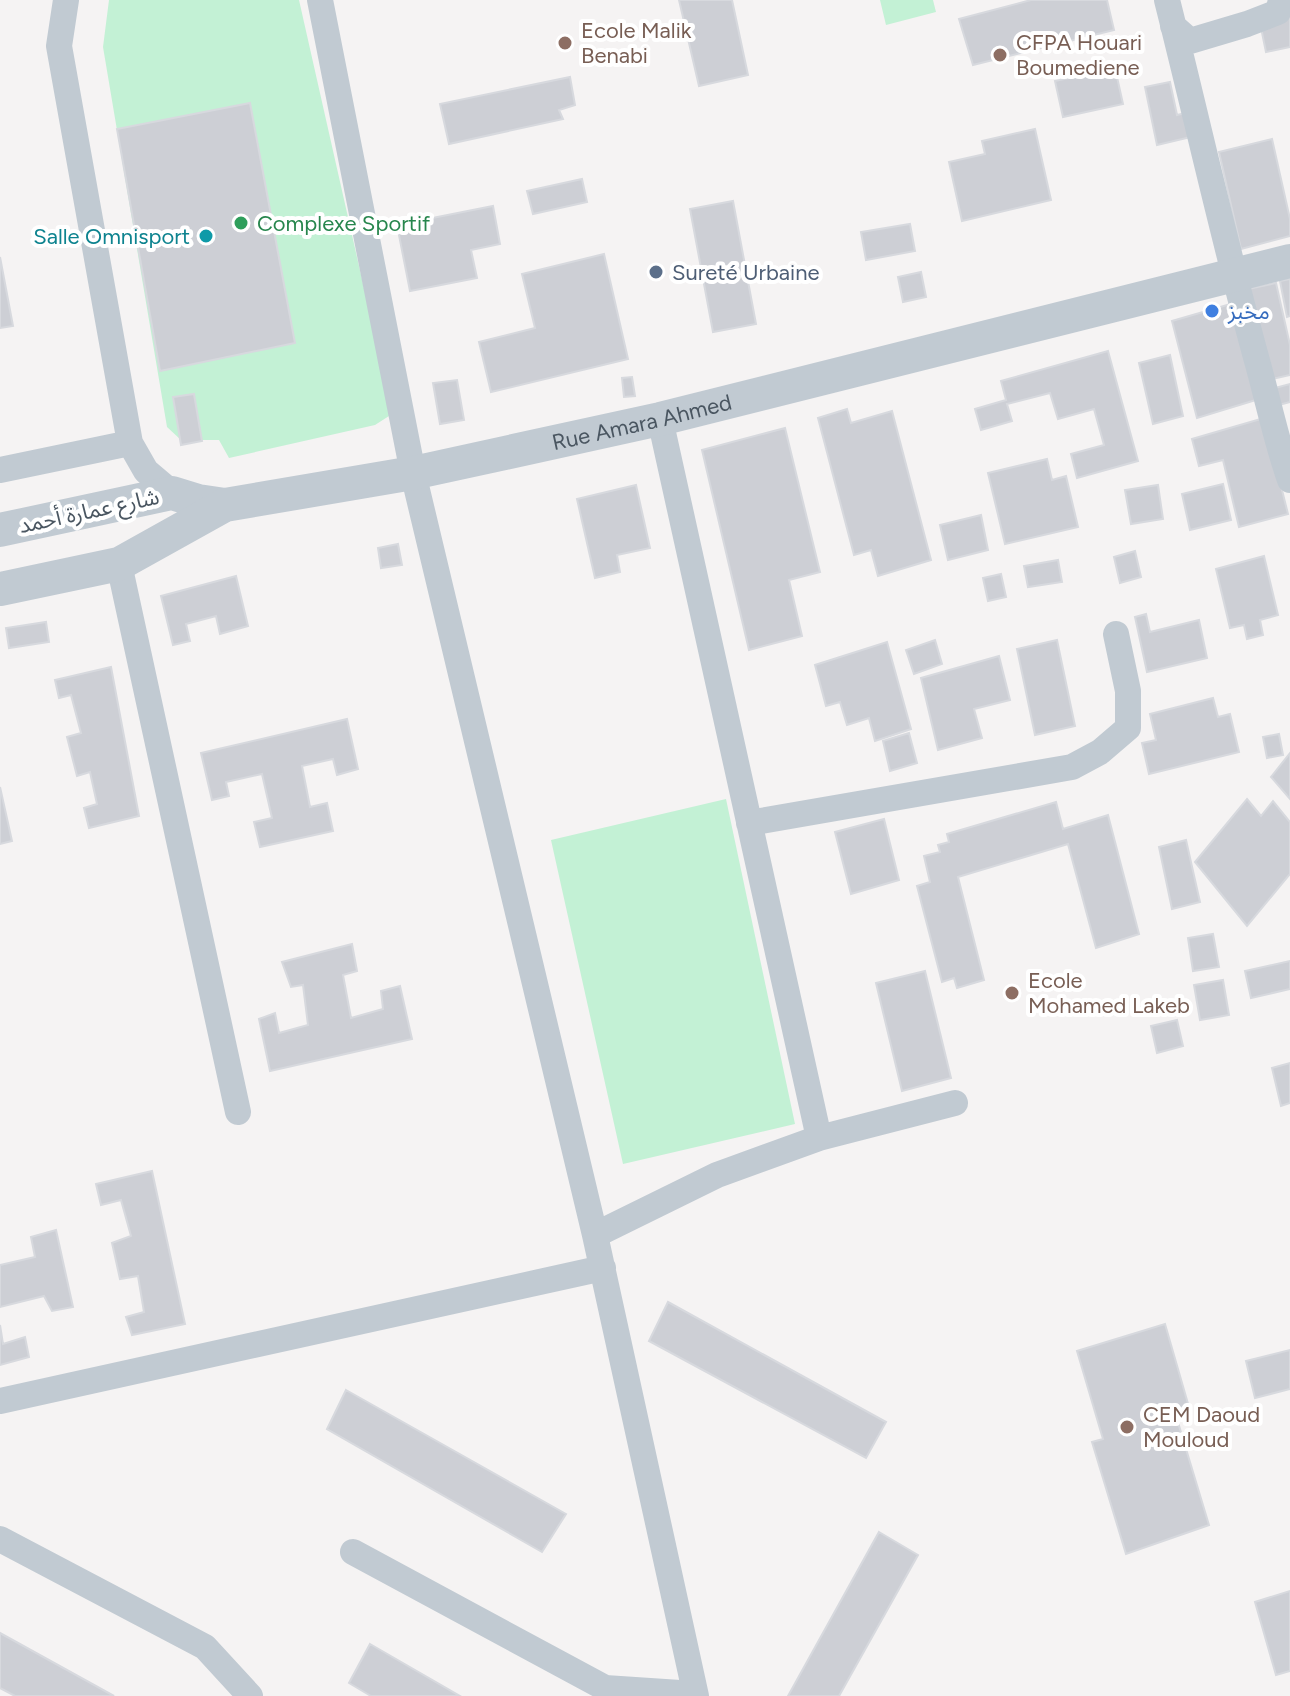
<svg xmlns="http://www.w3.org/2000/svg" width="1290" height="1696" font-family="Figtree,'Noto Sans Arabic',sans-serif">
	<rect width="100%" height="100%" fill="#f5f3f3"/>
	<path fill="#c3f1d5" d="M109,0H299L389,399V416L375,425L229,458L219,440H181L167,427L103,47Z
		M880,0H933L936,12L886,25Z
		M726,799L795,1124L623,1164L551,840Z"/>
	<path fill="#cdcfd5" stroke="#d7d9de" stroke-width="2" d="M679,0H732L748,75L699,86Z
		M1031,0H1107L1114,30L973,65L959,19Z
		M1290,16V47L1266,52L1260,23Z
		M1115,68L1123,104L1063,117L1055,81Z
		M570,77L575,105L559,110L563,119L449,144L440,104Z
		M1170,82L1177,115L1190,112L1195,136L1157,145L1145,87Z
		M250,103L295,343L160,371L117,129Z
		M1035,129L1051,200L962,221L949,162L985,154L982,141Z
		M1272,139L1290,219V236L1241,249L1219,152Z
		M582,179L587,202L533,214L527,191Z
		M733,201L756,324L713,332L690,209Z
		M493,206L500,244L471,250L477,278L410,291L397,225Z
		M910,224L915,251L866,260L861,232Z
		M604,254L628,359L491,392L479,342L535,328L522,274Z
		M0,257L13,326L0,328Z
		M921,272L926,297L903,302L898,277Z
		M1290,279V316L1287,317L1280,281Z
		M1276,283L1290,345V375L1268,380L1248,289Z
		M1234,303L1259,399L1197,418L1172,321Z
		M1108,351L1138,461L1077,478L1071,454L1104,445L1094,409L1058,419L1050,393L1007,404L1012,421L981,430L975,409L1006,400L1001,381Z
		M1170,355L1183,416L1153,424L1139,363Z
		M632,377L635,396L624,397L622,378Z
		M457,380L464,420L440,424L433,383Z
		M1290,384V402L1279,405L1275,388Z
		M194,394L202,441L181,445L173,397Z
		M847,409L851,423L892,411L931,560L878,576L871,550L854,555L818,418Z
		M1264,418L1288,514L1239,527L1223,460L1199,466L1192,439Z
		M785,428L820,572L789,580L802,636L749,650L702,450Z
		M1047,459L1052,480L1066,476L1078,527L1005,544L988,473Z
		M1223,484L1231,520L1190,530L1182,494Z
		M636,485L650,548L617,555L620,572L595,578L577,499Z
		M1158,485L1163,519L1131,524L1125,490Z
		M981,515L988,550L948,560L940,525Z
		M398,544L402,565L381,568L378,548Z
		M1135,551L1141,577L1120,583L1114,557Z
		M1264,556L1278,615L1260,620L1263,635L1247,639L1244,625L1230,628L1216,569Z
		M1058,560L1062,582L1028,587L1024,566Z
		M1001,574L1006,597L988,601L983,578Z
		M236,576L248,626L220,634L216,616L186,624L190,641L173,645L161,596Z
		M1146,614L1150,632L1199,620L1207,658L1147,672L1135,617Z
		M46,622L49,642L9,648L6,628Z
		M935,640L942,664L914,674L906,650Z
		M1057,640L1075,726L1035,735L1017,649Z
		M887,642L911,729L875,741L869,718L847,725L840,702L826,706L815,665Z
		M999,656L1010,700L974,709L982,738L938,750L921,678Z
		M111,667L139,816L89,828L84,808L97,804L90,772L77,776L67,737L81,733L71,695L59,698L55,680Z
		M1213,698L1218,717L1230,714L1239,752L1149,774L1142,743L1156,740L1150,714Z
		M347,719L358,769L337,775L333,759L302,766L310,807L327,803L333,831L260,847L254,822L272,818L262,774L226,782L229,796L212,800L201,753Z
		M909,733L917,763L890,771L883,741Z
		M1279,734L1283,755L1267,758L1263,737Z
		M1290,753V799L1271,777Z
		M0,787L12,841L0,844Z
		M1247,799L1261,816L1273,801L1290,822V874L1247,926L1195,862Z
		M1056,802L1063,829L1108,815L1139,934L1096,948L1068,844L958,877L984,980L957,988L954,978L942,982L917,886L930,882L924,856L940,852L938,845L949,842L947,834Z
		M884,819L899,880L851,894L835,832Z
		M1186,840L1200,902L1172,909L1159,847Z
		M1213,934L1219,967L1193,971L1188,938Z
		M352,944L357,971L343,975L351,1018L383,1009L381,991L400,986L412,1039L270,1071L259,1019L275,1013L279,1033L308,1025L303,985L291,987L282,962Z
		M1290,961V989L1251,998L1245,971Z
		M925,971L951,1078L902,1091L876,983Z
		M1223,980L1229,1015L1200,1020L1194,985Z
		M1177,1020L1183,1046L1157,1053L1151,1026Z
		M1290,1063V1103L1281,1106L1272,1068Z
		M152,1171L185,1324L132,1335L126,1317L144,1312L138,1276L120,1279L112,1243L131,1236L121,1200L101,1205L96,1184Z
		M56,1230L73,1307L52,1311L44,1296L0,1307V1265L35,1257L31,1237Z
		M668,1302L886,1422L866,1458L649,1341Z
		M1165,1324L1191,1414L1177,1419L1209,1525L1126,1554L1092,1442L1103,1439L1077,1351Z
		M0,1325L3,1344L25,1337L29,1357L0,1365Z
		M1290,1350V1389L1255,1398L1246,1361Z
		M346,1390L566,1514L542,1552L327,1429Z
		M879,1532L918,1555L839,1696H788Z
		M1290,1591V1671L1276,1675L1255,1602Z
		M0,1633L114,1696H15L0,1688Z
		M370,1644L460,1696H371L349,1683Z"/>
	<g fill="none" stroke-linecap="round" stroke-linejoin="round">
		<path stroke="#c1cad2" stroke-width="26" d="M66,0L59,46L130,443L146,471L172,493
			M320,0L413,473L595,1235L696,1696
			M1167,0C1198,123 1225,246 1259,368C1269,405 1277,443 1290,480
			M1173,26L1190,41L1247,24L1278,12L1281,0
			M660,419L819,1138
			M0,470L130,443
			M119,564L238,1112
			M749,823L1072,767L1100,752L1128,728V691L1116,634
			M595,1235L717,1175L819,1138L955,1103
			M0,1401L603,1268
			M0,1539L205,1647L250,1696
			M353,1552L605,1688L695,1694"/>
		<g stroke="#c1cad2" stroke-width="34">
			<path d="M0,530L172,493L198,501L225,505"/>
			<path id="s1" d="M0,589L119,564L225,505L413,473L660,419L1290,261"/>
		</g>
	</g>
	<g fill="#8d6e63" stroke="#fff" stroke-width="3">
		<circle cx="565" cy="43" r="8"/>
		<circle cx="1000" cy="55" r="8"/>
		<circle cx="1012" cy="993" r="8"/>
		<circle cx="1127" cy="1427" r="8"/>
	</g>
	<circle fill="#2e9e5b" stroke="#fff" stroke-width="3" cx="241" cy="223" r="8"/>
	<circle fill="#0f9aa8" stroke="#fff" stroke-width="3" cx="206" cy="236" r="8"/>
	<circle fill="#5c6f8a" stroke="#fff" stroke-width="3" cx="656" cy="272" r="8"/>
	<circle fill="#3f7fe0" stroke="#fff" stroke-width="3" cx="1212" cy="311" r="8"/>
	<g text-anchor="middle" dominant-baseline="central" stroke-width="8" stroke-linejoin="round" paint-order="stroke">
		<g font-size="22" fill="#785e54" stroke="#fff" text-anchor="start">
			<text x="581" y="30">Ecole Malik<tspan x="581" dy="25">Benabi</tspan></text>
			<text x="1016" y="42">CFPA Houari<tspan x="1016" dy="25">Boumediene</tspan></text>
			<text x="1028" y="980">Ecole<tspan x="1028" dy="25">Mohamed Lakeb</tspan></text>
			<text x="1143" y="1414">CEM Daoud<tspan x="1143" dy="25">Mouloud</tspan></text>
		</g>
		<g font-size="22" fill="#27864d" stroke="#fff" text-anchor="start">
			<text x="257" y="223">Complexe Sportif</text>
		</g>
		<g font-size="22" fill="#0d838f" stroke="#fff" text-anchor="end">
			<text x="190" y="236">Salle Omnisport</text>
		</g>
		<g font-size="22" fill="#4e5e75" stroke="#fff" text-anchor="start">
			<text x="672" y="272">Sureté Urbaine</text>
		</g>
		<g font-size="22" fill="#366cbe" stroke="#fff" text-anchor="start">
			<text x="1228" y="311">مخبز</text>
		</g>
		<g font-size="22" fill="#4a5661" stroke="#fff">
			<text stroke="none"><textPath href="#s1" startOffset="668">Rue Amara Ahmed</textPath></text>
			<text transform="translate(89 511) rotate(-12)">شارع عمارة أحمد</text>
		</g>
	</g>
</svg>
